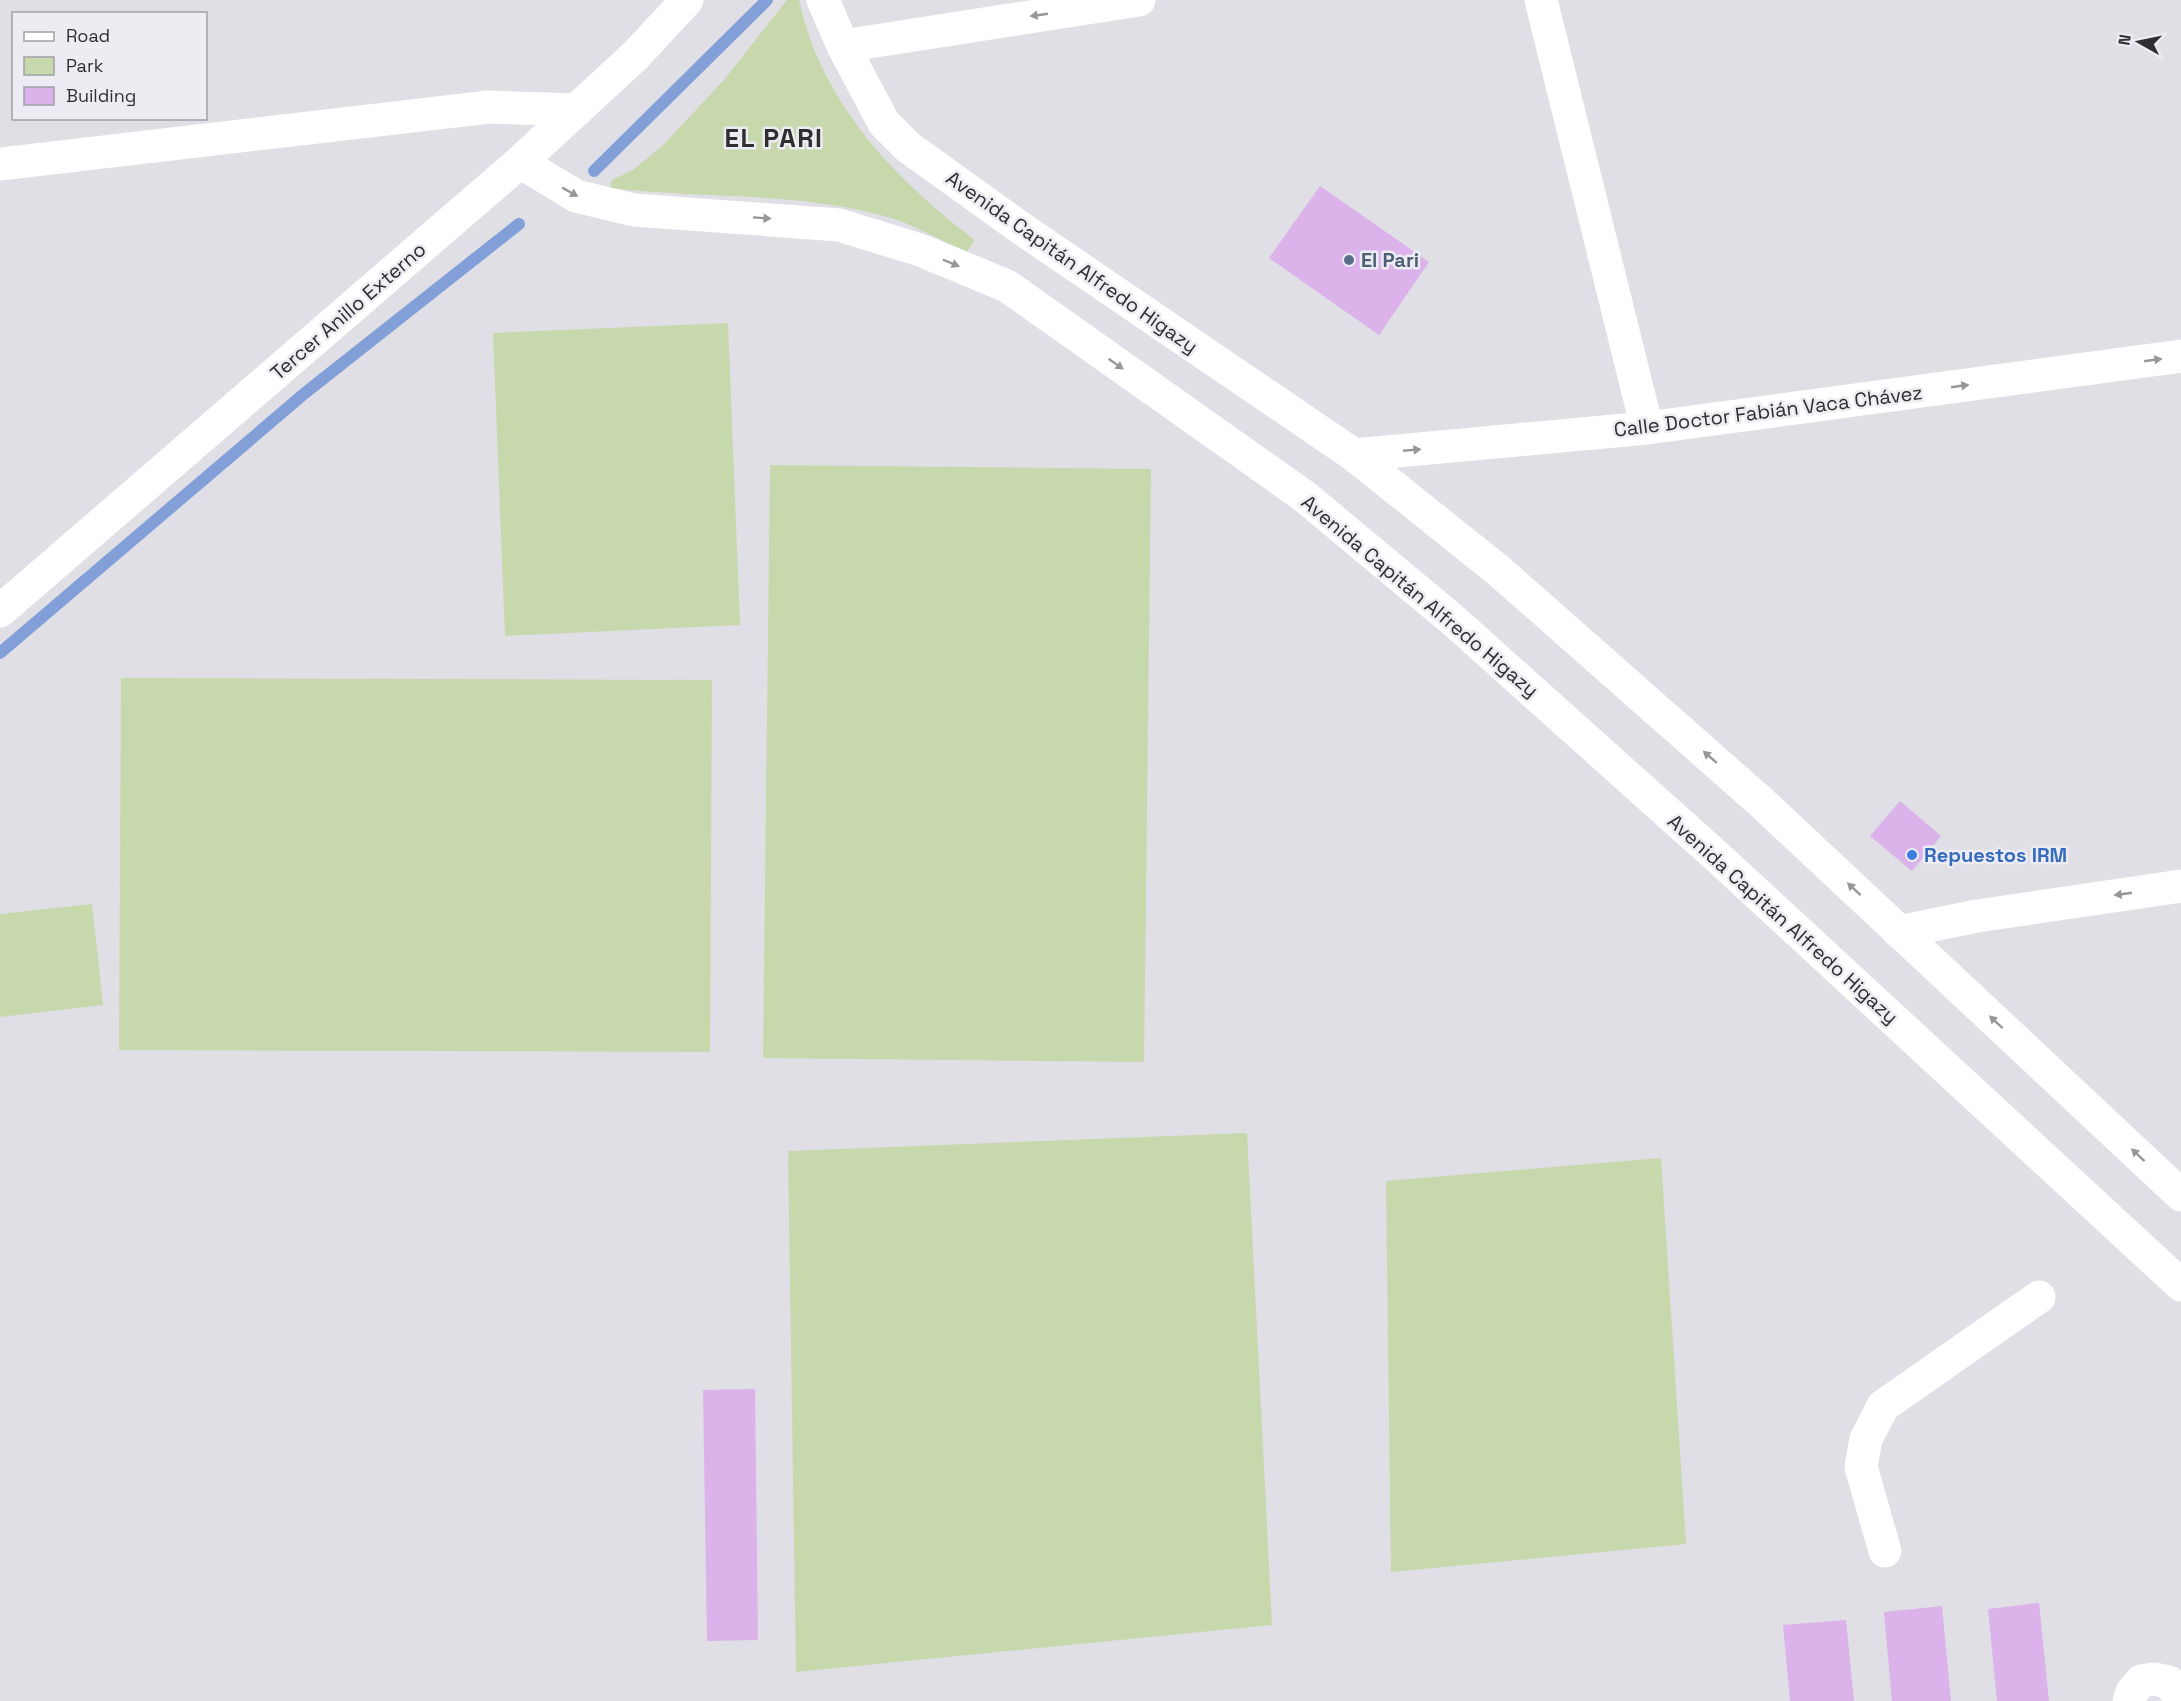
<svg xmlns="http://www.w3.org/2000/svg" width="2181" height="1701" font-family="'Space Grotesk',sans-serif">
	<rect width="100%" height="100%" fill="#dfdfe5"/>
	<path fill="#c8d8ad" d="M787,0H799C821,102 894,179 975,240L967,252C941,241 915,225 888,217C798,191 701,199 610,188L612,180L633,170L662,146L723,81Z
		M728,323L740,625L505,636L493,333Z
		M770,465L1151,469L1144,1062L763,1058Z
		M121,678L712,680L710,1052L119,1050Z
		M92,904L103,1005L0,1017V914Z
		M1247,1133L1272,1625L796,1672L788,1151Z
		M1661,1158L1686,1544L1391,1572L1386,1181Z"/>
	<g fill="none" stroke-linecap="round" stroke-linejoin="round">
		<path stroke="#82a0d7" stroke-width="12" d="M594,171L767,0
			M0,653L305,393L519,224"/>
	</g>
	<path fill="#dbb2e9" d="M1320,186L1429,262L1379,335L1269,258Z
		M1900,801L1941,836L1912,871L1870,836Z
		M755,1389L758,1640L707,1641L703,1390Z
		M2039,1603L2049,1701H1997L1988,1609Z
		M1942,1606L1951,1701H1892L1884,1612Z
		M1846,1620L1854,1701H1790L1783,1625Z"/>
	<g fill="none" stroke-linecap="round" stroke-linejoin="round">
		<path stroke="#fff" stroke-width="33" d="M823,0L843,46L884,123L908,147L1025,231L1354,455L1499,571L1761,802L2181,1195
			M1541,0L1647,428
			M843,46L1139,0
			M520,162L576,196L634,210L839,225L920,250L1007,286L1304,496L1454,621L1724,863L2181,1285
			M0,164L489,107L577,110
			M1354,455L1647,428L2181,356
			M0,611L520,162L636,55L687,0
			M1899,932L1977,916L2181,886
			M1885,1551L1861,1467L1866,1439L1883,1406L2039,1297
			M2129,1701L2132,1692L2141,1681L2154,1679L2169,1682L2181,1699"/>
	</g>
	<defs><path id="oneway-solid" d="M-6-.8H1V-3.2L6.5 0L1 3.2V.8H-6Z" transform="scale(1.5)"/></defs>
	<g fill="#979798">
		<use href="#oneway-solid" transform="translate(1039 15) rotate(172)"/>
		<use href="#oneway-solid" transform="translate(570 192) rotate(29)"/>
		<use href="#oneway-solid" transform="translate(762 218) rotate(4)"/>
		<use href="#oneway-solid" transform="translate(951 263) rotate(23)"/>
		<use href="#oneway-solid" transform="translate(2153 360) rotate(-8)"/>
		<use href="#oneway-solid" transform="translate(1116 364) rotate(35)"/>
		<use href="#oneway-solid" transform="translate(1960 386) rotate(-8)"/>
		<use href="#oneway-solid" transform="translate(1412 450) rotate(-5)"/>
		<use href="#oneway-solid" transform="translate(1710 757) rotate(-139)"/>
		<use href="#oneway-solid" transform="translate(1854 889) rotate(-137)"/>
		<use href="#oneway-solid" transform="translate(2123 894) rotate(172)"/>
		<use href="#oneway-solid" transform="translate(1996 1022) rotate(-137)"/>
		<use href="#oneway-solid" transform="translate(2138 1155) rotate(-137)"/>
	</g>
	<circle fill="#5c6f8a" stroke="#ececf2" stroke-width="2" cx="1349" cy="260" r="6"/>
	<circle fill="#3f7fe0" stroke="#ececf2" stroke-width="2" cx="1912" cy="855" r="6"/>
	<g text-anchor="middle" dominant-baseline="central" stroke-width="5" stroke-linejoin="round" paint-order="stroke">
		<g font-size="20" font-weight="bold" fill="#4e5e75" stroke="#ececf2" text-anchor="start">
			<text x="1361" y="260">El Pari</text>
		</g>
		<g font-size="20" fill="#2f2f31" stroke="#ececf2">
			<text transform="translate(1072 262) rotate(35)">Avenida Capitán Alfredo Higazy</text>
			<text transform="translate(348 311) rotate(-41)">Tercer Anillo Externo</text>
			<text transform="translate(1768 411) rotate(-7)">Calle Doctor Fabián Vaca Chávez</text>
			<text transform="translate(1420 596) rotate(40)">Avenida Capitán Alfredo Higazy</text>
			<text transform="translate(1783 919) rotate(42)">Avenida Capitán Alfredo Higazy</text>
		</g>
		<g font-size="20" font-weight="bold" fill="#366cbe" stroke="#ececf2" text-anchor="start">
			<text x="1924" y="855">Repuestos IRM</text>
		</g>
		<g font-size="26" font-weight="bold" letter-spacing="1.5" fill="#2f2f31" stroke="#ececf2">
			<text x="774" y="138">EL PARI</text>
		</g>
	</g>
	<rect x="12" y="12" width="195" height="108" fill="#ececf2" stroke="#a0a0a5" stroke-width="1.5"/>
	<rect x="24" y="32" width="30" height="9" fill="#ffffff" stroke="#a0a0a5" stroke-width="1.5"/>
	<text x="66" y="42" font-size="18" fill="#2f2f31">Road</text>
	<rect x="24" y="57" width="30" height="18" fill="#c8d8ad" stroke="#a0a0a5" stroke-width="1.5"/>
	<text x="66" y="72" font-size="18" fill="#2f2f31">Park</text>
	<rect x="24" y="87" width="30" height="18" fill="#dbb2e9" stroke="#a0a0a5" stroke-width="1.5"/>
	<text x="66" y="102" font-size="18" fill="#2f2f31">Building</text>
	<g transform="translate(2139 42) rotate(279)" stroke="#ececf2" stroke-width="4.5" paint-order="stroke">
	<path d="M0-4.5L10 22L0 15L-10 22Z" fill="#2f2f31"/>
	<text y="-9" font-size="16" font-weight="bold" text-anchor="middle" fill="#2f2f31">N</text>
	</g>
</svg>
